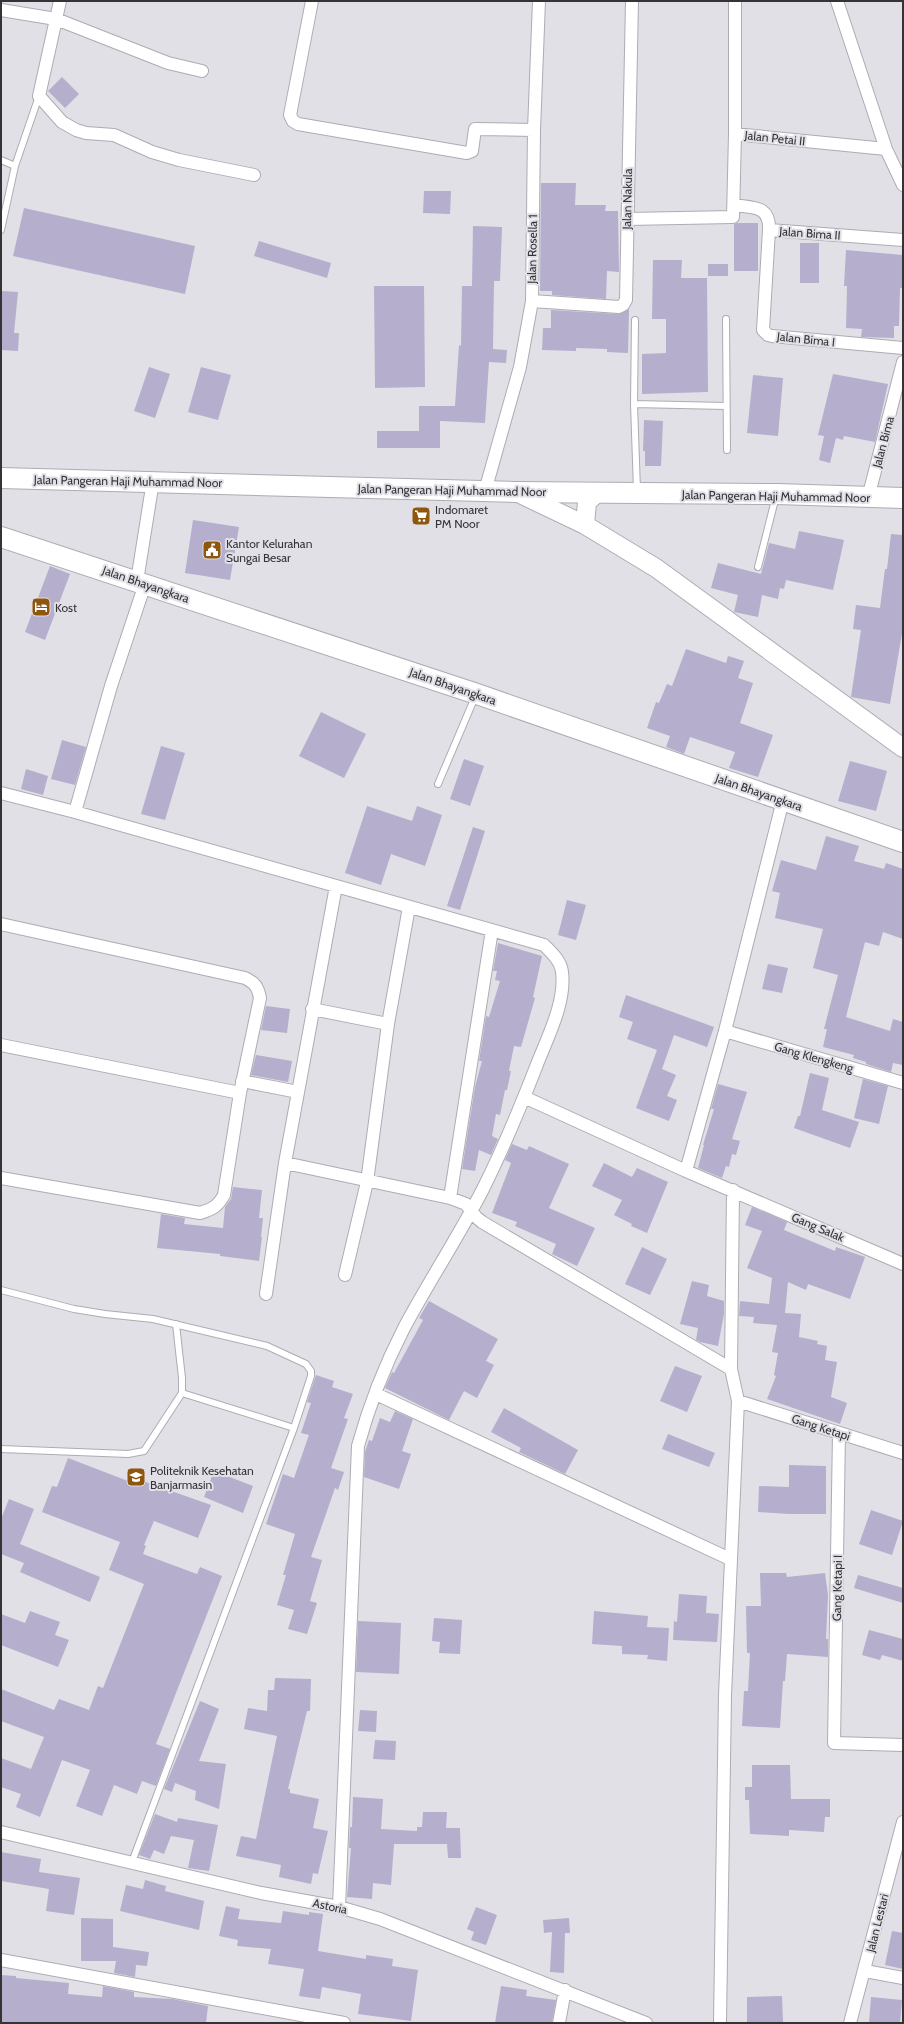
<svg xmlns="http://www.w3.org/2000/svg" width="904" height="2024" font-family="Cabin,sans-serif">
	<rect width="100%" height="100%" fill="#e1e0e7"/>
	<path fill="#b5aecd" d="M62,77L79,94L65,108L48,91Z
		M541,183H576L575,205H606L605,211H618L619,272L607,271L606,299L552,295V291H540Z
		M424,191H451L450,214L423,213Z
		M24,208L195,246L185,294L13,256Z
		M737,223H758V271H734V224Z
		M473,226L502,227L500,281H494L493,349L507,350L506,363L489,362L485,423L440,421V448H377V431H419V406H455L459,345L461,346L462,286H472Z
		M259,241L331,263L327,278L254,256Z
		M800,243H819V283H800Z
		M846,250L903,255V288H900L899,326H894V338L861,337L862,329L846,328L847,286H844Z
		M653,260H682L681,278H707L708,392L642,394V354L666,353V319H652Z
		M708,264H728V276H708Z
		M374,286H424L425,387L375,388Z
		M1,291L18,292L14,333H19L18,351L1,350Z
		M629,309L628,353L607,352V349L576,348V351L542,350L543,328H551V310L618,314Z
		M149,367L170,374L155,418L134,411Z
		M201,367L231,375L218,420L188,412Z
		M833,374L888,384L875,442L844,436L843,440L836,438L830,463L819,460L824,436L818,435Z
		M753,375L783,378L778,436L747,433Z
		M644,420L663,421L661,466H645V451H643Z
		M193,520L239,527L230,580L185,573Z
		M799,531L844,540L833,590L786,580L784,589L780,588L778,599L762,595L758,617L734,612L738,595L711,588L718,563L761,574L769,543L795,549Z
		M891,534L903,535V628L890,704L851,697L861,630L853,629L856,605L880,608L885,569H887Z
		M50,566L70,574L45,640L25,632Z
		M686,649L726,663L728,656L744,661L738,678L753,683L740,723L773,735L758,777L729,768L735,752L690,737L684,754L666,747L670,736L647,728L656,702L659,703L667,684L672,686Z
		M321,712L366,734L344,778L299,756Z
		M62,740L86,747L75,785L51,779Z
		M161,746L185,753L165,820L141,814Z
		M464,759L484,766L470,806L450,799Z
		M850,761L887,771L876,811L838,801Z
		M26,769L48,776L43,795L21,789Z
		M367,806L412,821L417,806L442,815L425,866L391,854L381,885L345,873Z
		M473,827L485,831L460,910L447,906Z
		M826,836L859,846L854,861L884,869L886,863L903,869V939L883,932L879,946L865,942L846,1017L890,1031L893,1019L903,1022V1065L893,1063L891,1072L866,1064V1062L853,1058L854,1055L823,1047L827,1029H824L838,975L813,968L823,929L775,918L780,893L772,891L781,860L816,870Z
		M567,900L586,905L576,940L558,935Z
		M498,943L542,956L533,997L535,998L521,1047L514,1046L509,1071H511L507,1090H505L500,1115L496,1114L492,1136L498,1139L491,1155L479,1150L475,1171L462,1169L475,1087L482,1061H479L486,1016L489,1017L500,981L495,980L497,971H493Z
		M768,964L788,968L782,993L762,989Z
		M626,995L714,1027L707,1047L674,1035L662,1069L676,1075L667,1096L677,1100L669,1121L636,1108L657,1050L627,1039L633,1022L619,1017Z
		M266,1006L290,1009L287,1033L261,1030Z
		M256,1055L292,1061L288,1082L251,1075Z
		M810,1073L829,1078L822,1110L859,1122L850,1148L794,1128L798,1116H800Z
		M863,1079L888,1086L879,1124L854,1118Z
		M718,1084L747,1092L732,1139L740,1141L736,1155L732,1154L729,1167L726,1166L722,1178L698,1168L704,1145H703L714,1109H711Z
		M512,1144L527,1150L529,1146L569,1164L549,1208L595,1228L577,1266L552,1254L556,1244L515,1226L517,1222L492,1213L511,1163L505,1160Z
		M604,1163L632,1177L637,1168L668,1182L647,1233L631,1226L632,1224L614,1215L622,1200L592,1186Z
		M233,1187L262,1190L259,1218H263L261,1237H262L259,1261L220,1256V1254L157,1248L161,1214L185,1218L184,1224L223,1228L225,1207L231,1199Z
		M752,1207L787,1222L784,1230L835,1251L836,1247L865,1257L850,1299L808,1284L806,1290L788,1282L785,1313L801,1314L799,1337L818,1341L817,1344L827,1346L825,1360L837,1362L831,1397L847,1403L840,1424L767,1399L776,1376L774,1375L778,1353L772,1352L777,1325L753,1323L754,1317L739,1316L740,1301L769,1304L772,1278L747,1268L762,1231L745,1225Z
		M642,1247L667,1259L650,1295L625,1284Z
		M692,1281L709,1285L707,1296L724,1301V1314L718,1346L700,1342L696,1340L698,1328L680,1324Z
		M429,1301L498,1339L486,1361L494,1365L477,1398L464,1391L449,1420L385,1388L392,1372L394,1373L423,1320L419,1318Z
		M675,1366L702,1376L687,1412L660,1401Z
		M316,1375L334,1381L332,1387L353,1394L344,1418L348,1419L331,1468L344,1472L338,1490L335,1488L311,1557L322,1560L310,1601L317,1603L307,1634L288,1629L294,1610L277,1605L286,1575H283L295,1534L266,1524L283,1474L294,1478L309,1435L301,1433L311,1403L307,1402Z
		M504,1408L578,1450L565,1474L519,1452L521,1448L491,1432Z
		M395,1411L413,1419L402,1451L411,1454L399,1489L364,1477L365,1452L369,1440L372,1441L380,1418L390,1422Z
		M668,1434L715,1453L709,1467L662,1449Z
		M68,1458L141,1486L143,1481L211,1505L198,1538L154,1521L144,1545L146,1546L143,1554L197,1574L200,1567L222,1576L156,1744L170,1749L156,1786L142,1781L137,1794L114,1785L102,1816L76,1806L90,1770L62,1760L40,1817L16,1807L21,1794L1,1787V1758L31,1769L44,1737L1,1721V1689L54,1710L59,1699L89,1710L98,1686L103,1688L144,1584L109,1570L120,1542L42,1512L52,1486L57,1487Z
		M789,1465L826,1466V1514H789L758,1512L759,1486L789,1487Z
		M214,1471L253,1486L243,1513L204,1497Z
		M9,1499L34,1509L20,1544L100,1577L90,1602L20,1572L24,1563L1,1554V1519Z
		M871,1510L903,1521L892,1555L859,1544Z
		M760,1573H786L787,1577L825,1573L828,1595L826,1639H828V1657L787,1654L785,1681H783L780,1728L742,1726L744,1691H748L750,1653H747L746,1606H761Z
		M858,1575L903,1588V1603L854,1588Z
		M679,1594L707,1596L706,1613L719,1614L717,1642L673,1640L674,1621L677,1622Z
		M30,1611L60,1622L55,1635L69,1640L58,1667L1,1645V1614L25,1623Z
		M594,1611L648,1616L647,1627L669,1628L667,1661L647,1659L648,1655L622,1654V1646L592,1644Z
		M434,1618L462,1620L460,1654L439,1653L440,1642L432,1641Z
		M358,1621L401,1623L399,1674L356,1672Z
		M869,1630L903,1639V1661L882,1655L880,1660L862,1655Z
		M275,1678L311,1679L310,1711H307L288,1789H290V1793L319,1799L313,1828L328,1831L318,1874L313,1873L311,1884L279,1877L281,1865L236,1856L241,1836L256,1839L277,1736L244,1729L248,1708L267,1711L268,1690H274Z
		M200,1701L219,1709L199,1761L226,1764L219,1809L195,1800L196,1791L175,1783L172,1792L164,1789Z
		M360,1710L377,1711L376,1732L358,1731Z
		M375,1740L396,1741L395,1760L373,1759Z
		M752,1765H790L791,1799H830V1817H825L824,1832L789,1830V1836L750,1834L749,1800H745V1787H752Z
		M353,1797L383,1799L381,1829L417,1831V1827H422L423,1812H447L446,1828H460L461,1858H448L447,1844H394L391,1885L373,1883L372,1899L347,1897L351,1848H349L350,1827H352Z
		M155,1814L177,1822L178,1818L218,1825L209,1871L188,1868L194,1840L171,1836L164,1854L154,1850L150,1859L139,1855Z
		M1,1852L41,1859L39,1872L80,1878L74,1915L46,1911L49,1889L1,1881Z
		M145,1880L166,1886L165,1891L204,1901L199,1930L120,1911L126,1885L143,1889Z
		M226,1906L240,1909L238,1919L281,1923L283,1911L309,1915V1912L323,1914L318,1951L366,1959V1955L393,1959L392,1966L418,1970L411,2021L358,2014L361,1994L322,1987L320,1999L299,1996L304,1969L268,1964L271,1949L237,1946L238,1940L219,1936Z
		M476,1907L497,1915L486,1945L471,1940L474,1932L467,1929Z
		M81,1918L113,1919V1947L149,1952L147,1966L136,1965L135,1977L114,1973L116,1961H81Z
		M569,1918L570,1933H565L564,1973L550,1972L552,1932L544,1933L543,1920Z
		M892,1931L903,1933V1969L885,1965Z
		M1,1975L16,1976V1978L69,1983L68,1994L102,1997L103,1986L134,1992V1997L173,1999L208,2006L206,2023H1Z
		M501,1986L527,1990L526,1996L556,2000L552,2023H495Z
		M782,1996L783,2023H747V1997Z
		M871,1997L902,2000L900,2023H869Z"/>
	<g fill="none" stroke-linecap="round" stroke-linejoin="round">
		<defs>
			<path id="lane" d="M1,160L15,166
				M1,230L15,166L39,96
				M726,319L727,450
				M635,320L634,404L637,490
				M634,404L726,406
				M758,567L776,496
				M438,784L475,697
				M1,1290L74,1309L105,1314L153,1319L267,1346L306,1364L311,1371V1376L294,1428L132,1862
				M182,1393L294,1428
				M1,1449L128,1454L144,1451L182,1393V1378L176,1324"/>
			<path id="street" d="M60,1L39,96L62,122L76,130L86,133L114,135L152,152L179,160L254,175
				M312,1L290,115L293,121L298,124L467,153L472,151L475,129L534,130
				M837,1L886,149L903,185
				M1,10L56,19L168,63L202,71
				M735,134V1
				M734,205C753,208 770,205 769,230L903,240
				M627,219L733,217L735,134L886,149
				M769,230L763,330L768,335L772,336L903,348
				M532,301L619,307L623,305L626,300L632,1
				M485,491L520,367L532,301L534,130L539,1
				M868,498L903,362
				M137,581L153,481
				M1,793L75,812L544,945C551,952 561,961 562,972C566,1003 547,1038 536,1067C520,1108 503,1149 483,1189C459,1236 429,1281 404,1328C385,1365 369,1406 358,1446L339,1907
				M75,812L111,686L145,584
				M1,924L245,978C255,983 258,987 260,998L240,1093L1,1045
				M312,1009L388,1024
				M725,1031L903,1083
				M242,1081L298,1092
				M524,1097L686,1171L903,1264
				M285,1163L450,1198L466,1204L476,1217L482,1222L731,1369
				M686,1171L725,1031L783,800
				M1,1178L200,1213C213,1209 218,1206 224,1195L240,1093
				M450,1198L492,930
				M345,1275L367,1182L388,1024L409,907
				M266,1294L285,1163L336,886
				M376,1394L730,1559
				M738,1401L903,1453
				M839,1433L834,1743L903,1745
				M1,1832L261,1893L339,1907L380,1919L646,2023
				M1,1960L344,2023
				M865,1971L903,1978
				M559,2023L565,1990
				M720,2023L725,1695L738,1401L731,1369L733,1190
				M850,2023L903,1822"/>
			<path id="secondary" d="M516,492L585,525L656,568L903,748
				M585,525L587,502L598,492"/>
			<path id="primary" d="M1,478L515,492L777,494L903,498
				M1,537L477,694L903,842"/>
		</defs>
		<use href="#lane" stroke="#adacb2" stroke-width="8"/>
		<use href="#street" stroke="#adacb2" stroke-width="14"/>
		<use href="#secondary" stroke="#adacb2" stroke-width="20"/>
		<use href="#primary" stroke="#adacb2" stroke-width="22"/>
		<use href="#lane" stroke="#fff" stroke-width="6"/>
		<use href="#street" stroke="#fff" stroke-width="12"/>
		<use href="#secondary" stroke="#fff" stroke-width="18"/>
		<use href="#primary" stroke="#fff" stroke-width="20"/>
	</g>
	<defs>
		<symbol id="supermarket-square" viewBox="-11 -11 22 22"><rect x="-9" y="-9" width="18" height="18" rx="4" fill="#8e570d" stroke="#e1e0e7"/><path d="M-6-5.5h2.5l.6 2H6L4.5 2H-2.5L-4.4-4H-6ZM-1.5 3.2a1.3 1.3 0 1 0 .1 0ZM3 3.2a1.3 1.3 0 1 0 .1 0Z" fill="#fff"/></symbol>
		<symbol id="civic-square" viewBox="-11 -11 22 22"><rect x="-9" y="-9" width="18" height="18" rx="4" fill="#8e570d" stroke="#e1e0e7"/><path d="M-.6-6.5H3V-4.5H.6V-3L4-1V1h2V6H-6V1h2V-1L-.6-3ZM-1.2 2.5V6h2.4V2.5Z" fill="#fff"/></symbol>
		<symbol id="hotel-square" viewBox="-11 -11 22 22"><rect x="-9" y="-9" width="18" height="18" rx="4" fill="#8e570d" stroke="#e1e0e7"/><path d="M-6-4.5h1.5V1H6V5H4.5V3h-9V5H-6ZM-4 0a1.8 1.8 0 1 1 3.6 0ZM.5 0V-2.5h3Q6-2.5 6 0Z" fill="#fff"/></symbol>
		<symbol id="university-square" viewBox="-11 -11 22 22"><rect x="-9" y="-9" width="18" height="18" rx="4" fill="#8e570d" stroke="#e1e0e7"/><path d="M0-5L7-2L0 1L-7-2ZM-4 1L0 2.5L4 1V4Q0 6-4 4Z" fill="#fff"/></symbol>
	</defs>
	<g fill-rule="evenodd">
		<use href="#supermarket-square" x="410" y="505" width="22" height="22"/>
		<use href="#civic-square" x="201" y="539" width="22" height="22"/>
		<use href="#hotel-square" x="30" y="596" width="22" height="22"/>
		<use href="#university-square" x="125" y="1466" width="22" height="22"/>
	</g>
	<g text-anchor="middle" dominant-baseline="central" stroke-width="4" stroke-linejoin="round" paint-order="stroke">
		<g font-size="12" fill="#343437" stroke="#e1e0e7">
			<text transform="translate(775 138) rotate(6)">Jalan Petai II</text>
			<text transform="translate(627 199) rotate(-89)">Jalan Nakula</text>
			<text transform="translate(810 233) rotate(4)">Jalan Bima II</text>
			<text transform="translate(532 249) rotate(-89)">Jalan Rosella 1</text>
			<text transform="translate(806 339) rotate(6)">Jalan Bima I</text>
			<text transform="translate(883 442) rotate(-75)">Jalan Bima</text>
			<text transform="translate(128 481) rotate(1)">Jalan Pangeran Haji Muhammad Noor</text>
			<text transform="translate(452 490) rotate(1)">Jalan Pangeran Haji Muhammad Noor</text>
			<text transform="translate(776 496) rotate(1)">Jalan Pangeran Haji Muhammad Noor</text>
			<text transform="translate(146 584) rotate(19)">Jalan Bhayangkara</text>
			<text transform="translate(453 686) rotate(19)">Jalan Bhayangkara</text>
			<text transform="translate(759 792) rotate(19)">Jalan Bhayangkara</text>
			<text transform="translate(814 1057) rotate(16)">Gang Klengkeng</text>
			<text transform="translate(818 1227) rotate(23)">Gang Salak</text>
			<text transform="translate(821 1427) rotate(18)">Gang Ketapi</text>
			<text transform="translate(837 1588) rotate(-89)">Gang Ketapi I</text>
			<text transform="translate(330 1906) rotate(12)">Astoria</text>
			<text transform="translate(877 1923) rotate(-76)">Jalan Lestari</text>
		</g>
		<g font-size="12" fill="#343437" stroke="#e1e0e7" text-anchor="start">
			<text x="435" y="509">Indomaret<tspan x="435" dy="14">PM Noor</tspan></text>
			<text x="226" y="543">Kantor Kelurahan<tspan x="226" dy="14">Sungai Besar</tspan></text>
			<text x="55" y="607">Kost</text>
			<text x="150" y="1470">Politeknik Kesehatan<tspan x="150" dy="14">Banjarmasin</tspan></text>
		</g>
	</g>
	<rect width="904" height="2024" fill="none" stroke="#343437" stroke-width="4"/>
</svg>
